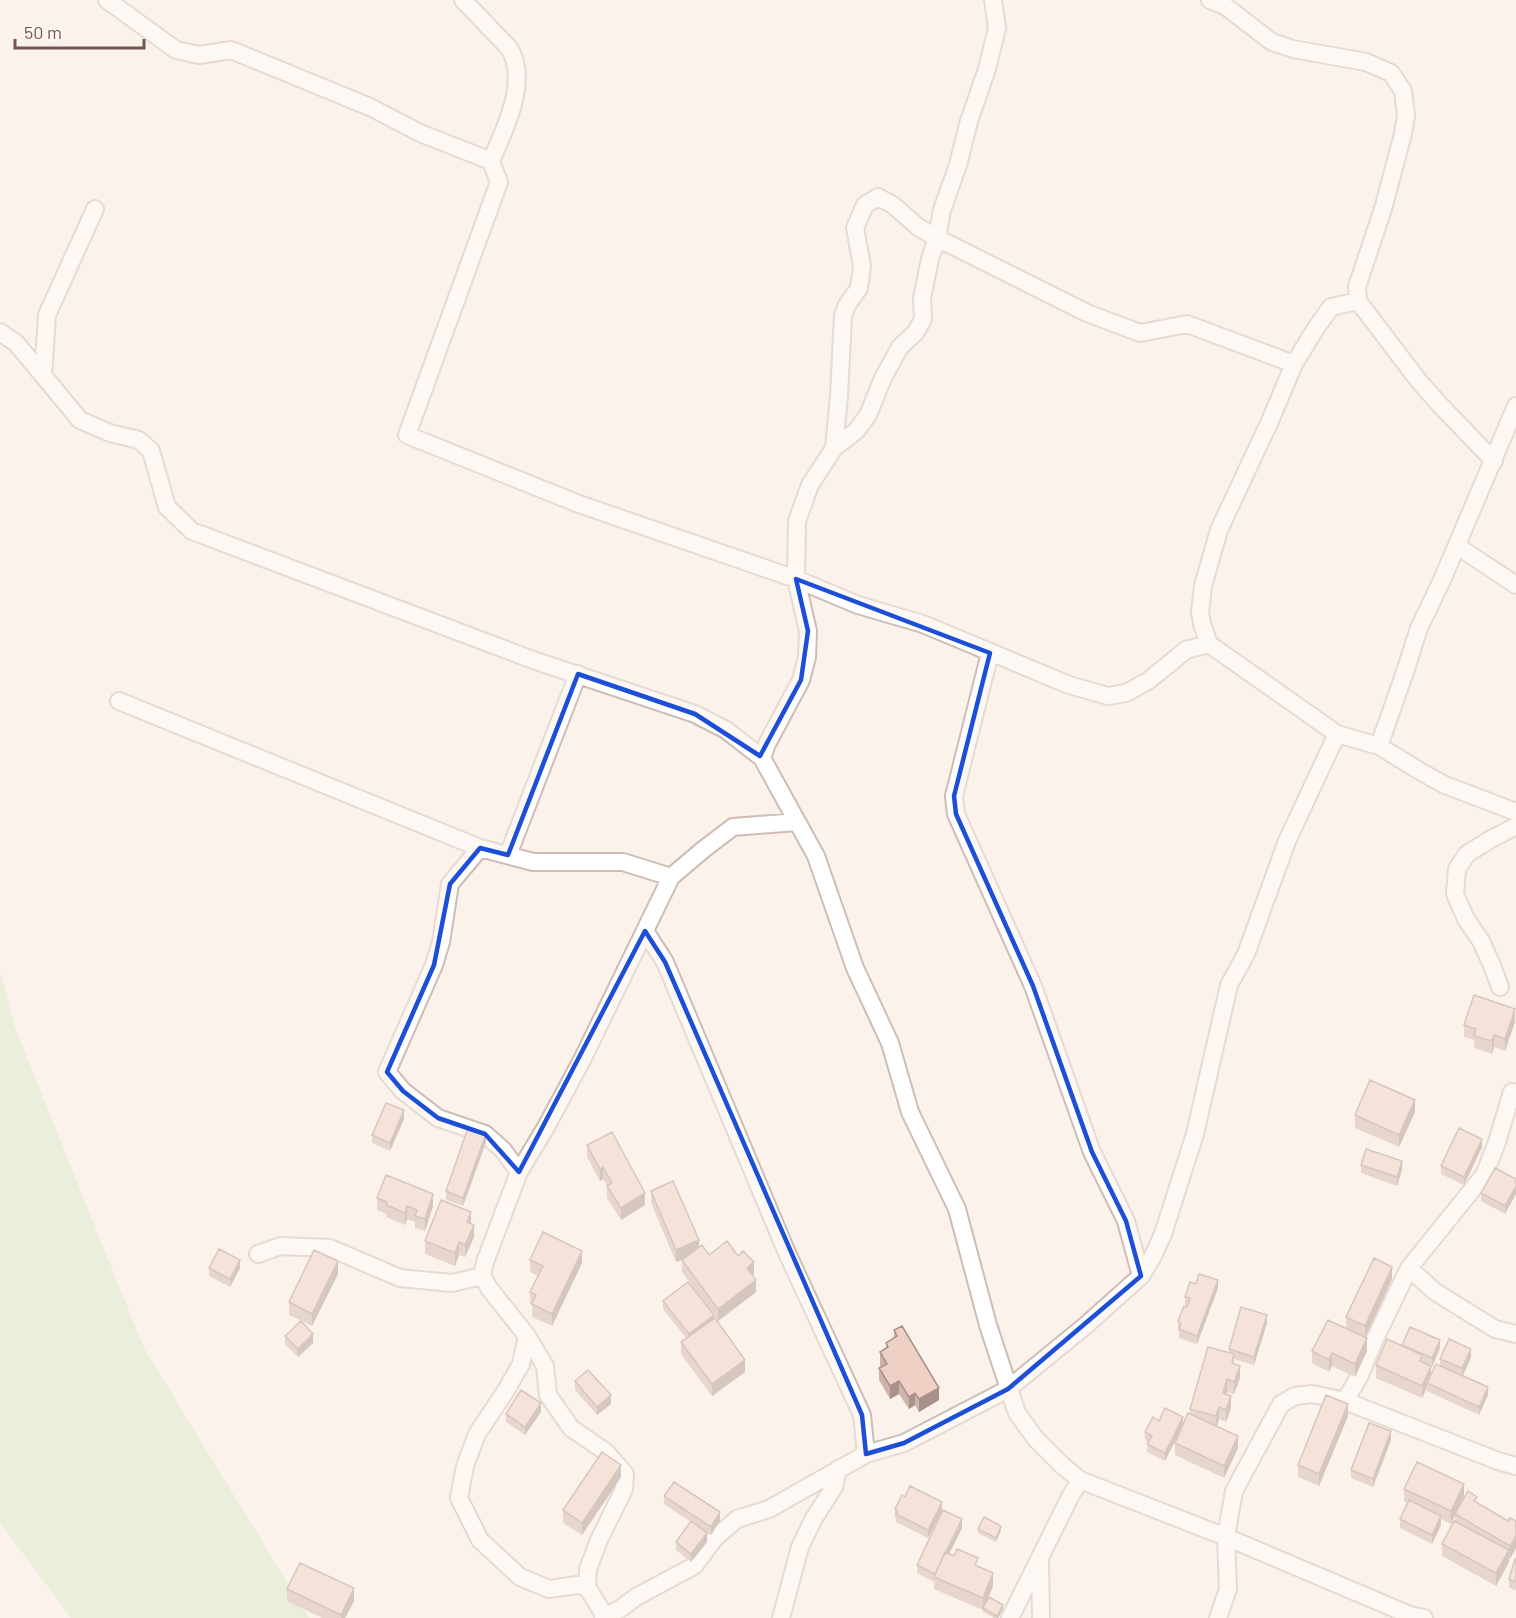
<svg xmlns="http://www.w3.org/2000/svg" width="1516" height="1618" font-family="Barlow,sans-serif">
	<rect width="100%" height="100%" fill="#fbf3eb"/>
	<path fill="#dae8ca" d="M0,971L15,1027L144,1348L309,1618H71L0,1523Z"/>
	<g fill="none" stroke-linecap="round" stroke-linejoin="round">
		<defs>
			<path id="minor" d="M107,0L176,50L199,55L231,50L370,107L420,133L491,161L499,182L407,435L579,504L796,579L858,605L923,624L1069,685L1108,696L1126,693L1148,681L1186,650L1209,644
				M463,0L509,48C530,81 504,130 491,161
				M1210,0L1225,6L1272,42L1293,49L1366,62L1391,73L1403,91L1406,115L1403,134L1383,209L1357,287L1358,301L1418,380L1440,405L1494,461
				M1358,301L1331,307L1316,328L1294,364L1270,421L1219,530L1203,586L1200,612L1202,624L1209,644L1337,734L1379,746L1423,773L1445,785L1516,812
				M0,332L16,343L80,420L110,433L139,440L151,451L167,507L192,531L533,660L695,714L726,730L762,758
				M1294,364L1187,324L1140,333L1087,313L937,238L918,227L893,205L878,197L865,205L855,228L862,266L859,288L847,305L843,316L839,396L834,448L810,485L797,521L796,579L808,631L807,657L801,680L767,744L762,758L816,856L855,968L890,1043L910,1112L957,1209L988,1325L1017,1413L1035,1438L1063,1466L1080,1480L1226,1537L1410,1615L1424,1618
				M43,375L47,315L95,209
				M834,448L856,431L868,415L883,378L900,347L916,332L923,319L922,298L930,259L937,238L942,210L958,165L969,121L987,69L997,28L993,0
				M1457,546L1516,585
				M990,653L954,796L956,814L1033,986L1092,1152L1126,1221L1141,1276
				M119,701L480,848L533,862H623L671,877
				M1379,746L1406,669L1419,628L1442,580L1516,406
				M480,848L450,884L441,942L434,965L387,1072L403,1091L438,1118L485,1134L503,1150L519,1172
				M508,855L578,674
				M645,931L665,962L787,1253L862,1415L866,1454
				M1500,987L1491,963L1481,941L1466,919L1455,894L1457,869L1467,854L1491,839L1516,826
				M258,1254L281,1246L330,1248L400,1278L452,1283L482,1276
				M1409,1268L1484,1175L1496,1145L1512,1092
				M527,1336L545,1366L548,1395L571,1428L606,1452L625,1474L624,1489L599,1540L588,1569L587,1587
				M1345,1401L1360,1375L1373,1343L1409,1268L1434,1291L1495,1329L1516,1334
				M1040,1562L1041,1618
				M605,1616L587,1587L577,1585L549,1589L520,1577L480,1540L459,1498L465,1466L477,1434L505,1392L521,1364L527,1336L489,1288L482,1276L485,1262L519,1172L546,1127L582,1060L671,877L704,849L733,827L797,822
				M603,1618L605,1616L620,1609L636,1597L694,1566L715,1538L737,1519L769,1509L866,1454L904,1443L1008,1389L1085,1326L1141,1276L1152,1258L1163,1234L1195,1134L1229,985L1246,954L1287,841L1337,734
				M781,1618L800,1547L814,1518L834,1487L838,1469
				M1010,1618L1070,1497L1080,1480
				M1218,1618L1228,1589L1226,1537L1234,1491L1281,1404L1295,1396L1312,1394L1345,1401L1498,1461L1516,1466"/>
		</defs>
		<use href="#minor" stroke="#cfbcb4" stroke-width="20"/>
		<use href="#minor" stroke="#fff" stroke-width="16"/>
	</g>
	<path fill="#cdb3a9" d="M1515,1022L1505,1051L1494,1047L1492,1054L1474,1048V1040L1464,1037V1025Z
		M1415,1112L1399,1147L1355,1128V1115Z
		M404,1119L390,1151L372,1143V1135Z
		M486,1142L463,1206L446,1200V1191Z
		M587,1145L645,1205L621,1220L607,1198V1186L603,1179L600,1181L587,1157Z
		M1482,1147L1464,1185L1441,1174V1166Z
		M1361,1165L1402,1170L1397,1186L1361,1173Z
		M1516,1179V1194L1505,1214L1481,1201V1193Z
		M651,1191L699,1247L709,1255L738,1256L754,1274L753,1275L756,1292L718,1321L682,1272V1260L676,1262L651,1203Z
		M377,1198L433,1206L425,1231L415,1228V1222L407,1219L405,1225L386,1217V1214L377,1210Z
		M471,1224L474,1237L465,1257L459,1255L455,1266L425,1254V1241Z
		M530,1260L582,1263L552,1326L532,1317V1305L530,1304V1292L538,1276L530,1272Z
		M209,1268H240L230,1287L209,1276Z
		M338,1274L312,1326L289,1315V1302Z
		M1392,1279L1365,1337L1367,1351L1355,1377L1332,1366L1329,1372L1312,1363V1351L1346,1328V1317Z
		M1196,1284L1218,1288L1197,1344L1179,1338V1330H1178V1321L1188,1306L1185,1305V1297Z
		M663,1301L714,1318L745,1372L712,1396L681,1354V1342L686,1338L663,1309Z
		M1267,1323L1254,1365L1234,1359V1364L1240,1378L1234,1394L1227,1392L1226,1394L1231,1408L1226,1422L1219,1419L1217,1426L1238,1448L1224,1478L1175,1455V1443L1179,1433L1165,1461L1147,1452L1148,1442L1145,1440V1432L1159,1421L1183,1425L1190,1414V1409L1229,1353V1349Z
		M894,1330L939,1400L919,1412L915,1405L909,1409L899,1394L890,1399L879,1380V1368L881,1367L880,1365V1352L886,1348V1343L894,1338Z
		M285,1336L313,1343L298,1357L285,1344Z
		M1402,1345L1440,1348L1432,1367L1431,1366V1374L1440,1365V1359L1471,1357L1463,1376L1488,1395L1479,1415L1427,1391V1387L1422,1398L1376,1378V1365L1402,1346Z
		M575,1381L611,1404L597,1415L575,1390Z
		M541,1412L525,1435L506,1422V1414Z
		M1348,1416L1319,1486L1298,1477V1465Z
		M1391,1440L1373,1487L1351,1478V1470Z
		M621,1477L582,1535L563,1523V1510Z
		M1404,1489L1464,1496L1460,1506L1477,1503L1508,1521H1516V1548L1510,1559L1509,1558V1562L1496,1586L1442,1556V1544L1455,1521V1515L1451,1524L1441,1519V1525L1432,1544L1400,1528V1519L1408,1503L1404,1501Z
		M664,1496L720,1521L711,1535L698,1527L707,1542L691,1562L676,1550V1542L691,1522L664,1504Z
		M895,1509L942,1511L928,1538L896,1522V1518H895Z
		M962,1528L949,1554L978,1567L993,1586L985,1605L1003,1609L998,1618H994L983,1612V1609V1610L934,1589V1582L917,1573V1565Z
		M978,1529L1001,1530L996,1542L978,1533Z
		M1516,1559V1590L1509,1588V1579Z
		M287,1589L354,1601L345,1618H322L287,1601Z"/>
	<path fill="#a7928a" d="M1515,1009V1022L1505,1051V1039Z
		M1494,1035V1047L1492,1054V1041Z
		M1415,1100V1112L1399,1147V1135Z
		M404,1110V1119L390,1151V1143Z
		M486,1134V1142L463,1206V1198Z
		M1482,1139V1147L1464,1185V1177Z
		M1402,1161V1170L1397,1186V1177Z
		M603,1167V1179L600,1181V1169Z
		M1516,1186V1194L1505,1214V1206Z
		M645,1193V1205L621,1220V1208Z
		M433,1194V1206L425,1231V1219Z
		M407,1206V1219L405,1225V1213Z
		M471,1212V1225L467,1222Z
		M474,1225V1237L465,1257V1245Z
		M699,1240V1253L676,1262V1250Z
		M459,1242V1255L455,1266V1253Z
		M582,1251V1263L552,1326V1314Z
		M240,1260V1268L230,1287V1279Z
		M338,1261V1274L312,1326V1314Z
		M754,1262V1274L747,1280V1268Z
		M1392,1267V1279L1365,1338V1326Z
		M756,1280V1292L718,1321V1309Z
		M1218,1280V1288L1197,1344V1336Z
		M714,1315V1324L689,1342V1334Z
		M1267,1315V1323L1254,1365V1357Z
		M313,1334V1343L298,1357V1349Z
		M1367,1338V1351L1355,1377V1364Z
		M1440,1340V1348L1432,1367V1358Z
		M1471,1349V1357L1462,1377V1368Z
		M1332,1353V1366L1329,1372V1360Z
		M745,1360V1372L712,1396V1384Z
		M1240,1366V1378L1234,1394V1382Z
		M1431,1366V1378L1427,1383V1387L1422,1398V1386Z
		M1227,1379V1392L1223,1405V1393Z
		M899,1381V1394L890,1399V1386Z
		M1488,1387V1395L1479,1415V1407Z
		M939,1388V1400L919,1412V1399Z
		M915,1393V1405L909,1409V1397Z
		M611,1395V1404L597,1415V1407Z
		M1231,1396V1408L1226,1422V1410Z
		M541,1403V1412L525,1435V1427Z
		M1348,1404V1416L1319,1486V1474Z
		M1219,1407V1419L1216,1429V1416Z
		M1183,1417V1425L1165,1461V1453Z
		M1391,1431V1440L1373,1487V1479Z
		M1238,1436V1448L1224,1478V1466Z
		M621,1465V1477L582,1535V1523Z
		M1464,1484V1496L1451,1524V1511Z
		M942,1502V1511L928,1538V1530Z
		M720,1512V1521L711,1535V1527Z
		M1441,1516V1525L1432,1544V1535Z
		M962,1519V1528L937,1578L935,1574Z
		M1001,1526V1530L996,1542V1538Z
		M707,1533V1542L691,1562V1554Z
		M1516,1536V1548L1510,1559V1546Z
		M1509,1550V1562L1496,1586V1573Z
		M993,1573V1586L983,1610V1598Z
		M354,1588V1601L345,1618H341V1615Z
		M1003,1605V1609L998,1618H997V1616Z"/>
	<path fill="#eed0c5" stroke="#a7928a" stroke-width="1.5" d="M1474,995L1515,1009L1505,1039L1494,1035L1492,1041L1474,1036L1476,1029L1464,1025Z
		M1370,1080L1415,1100L1399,1135L1355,1115Z
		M386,1103L404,1110L390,1143L372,1135Z
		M468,1128L486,1134L463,1198L446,1191Z
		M1459,1128L1482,1139L1464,1177L1441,1166Z
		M612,1132L645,1193L621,1208L607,1186L612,1183L603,1167L600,1169L587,1145Z
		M1366,1149L1402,1161L1397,1177L1361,1165Z
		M1495,1168L1516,1179V1186L1505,1206L1481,1193Z
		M386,1175L433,1194L425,1219L415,1216L417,1210L407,1206L405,1213L386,1205L387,1202L377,1198Z
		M673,1181L699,1240L676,1250L651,1191Z
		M441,1200L471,1212L467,1222L474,1225L465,1245L459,1242L455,1253L425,1241Z
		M543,1232L582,1251L552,1314L532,1304L536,1295L530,1292L543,1266L530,1260Z
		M727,1241L738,1256L743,1251L754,1262L747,1268L756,1280L718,1309L682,1260L702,1245L709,1255Z
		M219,1249L240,1260L230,1279L209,1268Z
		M314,1250L338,1261L312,1314L289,1302Z
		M1374,1258L1392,1267L1365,1326L1346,1317Z
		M1199,1274L1218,1280L1197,1336L1179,1329L1181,1323L1178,1321L1184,1306L1187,1307L1190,1298L1185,1297L1190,1282L1196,1284Z
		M688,1282L714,1315L689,1334L663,1301Z
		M1241,1307L1267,1315L1254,1357L1229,1349Z
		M715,1318L745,1360L712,1384L681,1342Z
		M1328,1320L1367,1338L1355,1364L1332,1353L1329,1360L1312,1351Z
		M301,1321L313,1334L298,1349L285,1336Z
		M902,1326L939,1388L919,1399L915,1393L909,1397L899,1381L890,1386L879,1368L887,1364L880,1352L888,1347L886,1343L897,1336L894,1330Z
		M1410,1327L1440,1340L1432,1358L1402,1345Z
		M1387,1339L1422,1355L1420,1361L1431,1366L1422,1386L1376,1365Z
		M1449,1339L1471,1349L1462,1368L1440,1359Z
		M1208,1347L1234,1354L1232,1363L1240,1366L1234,1382L1227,1379L1223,1393L1231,1396L1226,1410L1219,1407L1216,1416L1190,1409Z
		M1436,1364L1488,1387L1479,1407L1427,1383Z
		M588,1370L611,1395L597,1407L575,1381Z
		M521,1390L541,1403L525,1427L506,1414Z
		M1326,1395L1348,1404L1319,1474L1298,1465Z
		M1165,1408L1183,1417L1165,1453L1147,1444L1152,1436L1145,1432L1153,1417L1159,1421Z
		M1188,1413L1238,1436L1224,1466L1175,1443Z
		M1369,1423L1391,1431L1373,1479L1351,1470Z
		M602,1452L621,1465L582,1523L563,1510Z
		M1417,1462L1464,1484L1451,1511L1404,1489Z
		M674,1482L720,1512L711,1527L664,1496Z
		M910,1486L942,1502L928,1530L896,1514L898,1511L895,1509L902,1495L905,1497Z
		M1468,1491L1477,1497L1474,1501L1508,1521L1510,1518L1516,1521V1536L1510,1546L1455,1514Z
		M1409,1500L1441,1516L1432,1535L1400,1519Z
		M943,1510L962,1519L935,1574L917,1565Z
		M984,1517L1001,1526L996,1538L978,1529Z
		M691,1521L707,1533L691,1554L676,1542Z
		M1454,1521L1509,1550L1496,1573L1442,1544Z
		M957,1549L978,1558L975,1565L993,1573L983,1598L934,1577L945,1552L954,1556Z
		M1515,1559H1516V1582L1509,1579Z
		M300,1563L354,1588L341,1615L287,1589Z
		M989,1597L1003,1605L997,1616L983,1608Z"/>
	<path d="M0 0H1516V1618H0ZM796,579L990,653L954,796L956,814L1033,986L1092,1152L1126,1221L1141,1276L1008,1389L904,1443L866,1454L862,1415L665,962L645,931L519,1172L485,1134L438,1118L403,1091L387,1072L434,965L450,884L480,848L508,855L578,674L695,714L760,756L801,680L808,631Z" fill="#fbf3eb" fill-opacity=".55" fill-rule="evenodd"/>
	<path fill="none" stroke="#1d4ed8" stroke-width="4.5" stroke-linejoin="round" d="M796,579L990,653L954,796L956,814L1033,986L1092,1152L1126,1221L1141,1276L1008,1389L904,1443L866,1454L862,1415L665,962L645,931L519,1172L485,1134L438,1118L403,1091L387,1072L434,965L450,884L480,848L508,855L578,674L695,714L760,756L801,680L808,631Z"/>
	<path d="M15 39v9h129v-9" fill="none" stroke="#745850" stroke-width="3"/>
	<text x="24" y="39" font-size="18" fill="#745850" stroke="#fef7f1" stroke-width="4.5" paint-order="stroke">50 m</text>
</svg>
